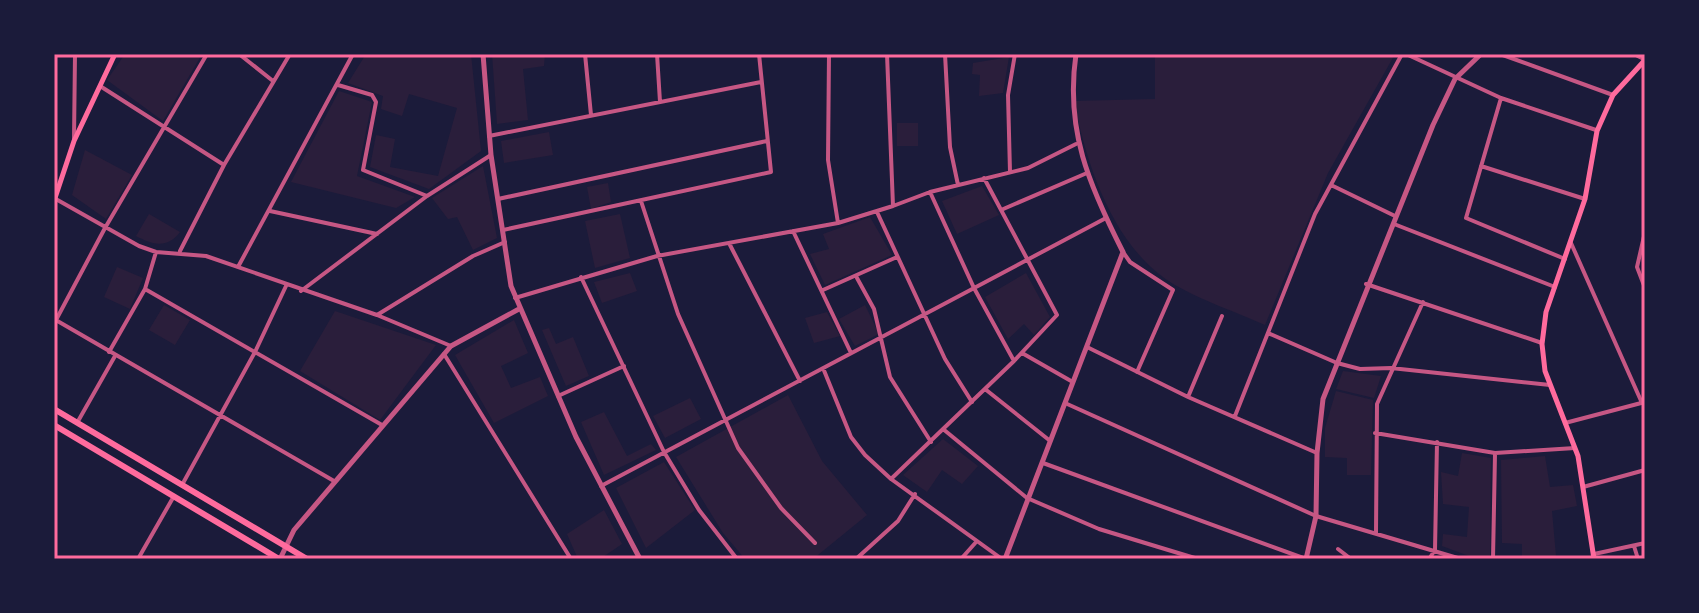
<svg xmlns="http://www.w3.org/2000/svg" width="1699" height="613" font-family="Cabin,sans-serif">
	<rect width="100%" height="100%" fill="#1b1b3a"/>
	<path fill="#2a1e3b" d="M125,54H202L163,121L107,80Z
		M366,54H471L481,151L429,189L370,167L376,135L395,139L390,167L438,176L457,108L409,94L402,116L381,109L383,96L348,83Z
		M492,54H545L544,66L523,69L528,120L497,124Z
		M1155,54H1395L1328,173L1265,325C1236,312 1203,301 1175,285C1114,249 1087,167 1074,101L1155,99Z
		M1009,57L1003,93L979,96L980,75L972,74L973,63Z
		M339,91L372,102L357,176L415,197L396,208L291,182Z
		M897,123H918V146H897Z
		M549,132L553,155L504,163L501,141Z
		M85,150L132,175L106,219L72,195Z
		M483,166L497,238L473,250L457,217L448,219L432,198Z
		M608,183L611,202L591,209L587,187Z
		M982,186L999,215L957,234L942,201Z
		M149,214L180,232C167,249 153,245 136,236Z
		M620,214L630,258L595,268L585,221Z
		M870,217L892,255L825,285L810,254L829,249L823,234Z
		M117,267L143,278L130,309L104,297Z
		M630,273L637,291L602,303L594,282Z
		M1026,273L1050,317L1034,335L1024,324L1008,339L985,297Z
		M164,305L190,320L175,345L149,330Z
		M865,305L879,334L855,346L839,319Z
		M335,311L436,345L380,420L300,371Z
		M827,312L840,336L814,343L805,318Z
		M514,320L528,353L501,366L511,388L540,377L548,396L494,423L455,355Z
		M549,328L556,344L573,337L589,376L566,386L542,330Z
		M1343,371L1381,376L1374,398L1336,389Z
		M1336,391L1373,400L1371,475H1347V458L1325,457V428Z
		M788,395L822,461L867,515L813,559H745L723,533L676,457Z
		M690,398L701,419L665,438L653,416Z
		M604,412L627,456L651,444L656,450L604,475L581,422Z
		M943,439L978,466L962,484L942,470L927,492L903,475Z
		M1462,453L1491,458L1490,559H1477L1442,546L1443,534L1467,537L1469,507L1443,504L1441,472L1458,476Z
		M1545,456L1550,487L1573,485L1577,506L1552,511L1556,556L1562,559H1522V544L1502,543L1501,460Z
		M664,462L695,510L646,548L616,488Z
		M604,510L622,544L600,559H578L567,534Z"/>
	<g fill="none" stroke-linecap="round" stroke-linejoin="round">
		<path stroke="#c65784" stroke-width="4" d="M239,54L273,81
			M585,54L591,115
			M657,54L660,102
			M829,54L828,160L838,223
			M887,54L893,206L930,192
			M945,54L950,147L958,185
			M1406,54L1501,98L1596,130
			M1500,54L1613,95
			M338,85L372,95L376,102L363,170L427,196
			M100,86L224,165
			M1501,98L1466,218L1565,259
			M489,136L761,82
			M74,139L75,54
			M1076,144L1028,168L930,192L974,288L1014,361L943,429L1027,498L1099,529L1198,559
			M1481,166L1585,199
			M1010,172L1008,95L1015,54
			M984,178L1057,315L1014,361
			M1331,185L1395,216
			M54,198L139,246L156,252L206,256L377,315L451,346
			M498,199L767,141
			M641,201L678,314L738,448L781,508L815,543
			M1001,210L1087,173
			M270,211L377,234
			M877,212L945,359L972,402
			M1394,224L1555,287
			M503,230L771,172L759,54
			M793,231L851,353
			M1645,232L1637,267L1645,288
			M1571,243L1642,403
			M730,245L800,381
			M180,251L224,165L290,54
			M1123,252L1130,262L1173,290L1137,372
			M238,267L353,54
			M581,277L664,452L699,510L737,559
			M857,278L874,309L890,377L931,442
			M1366,284L1542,343
			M145,289L382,425
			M823,290L897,257
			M301,291L427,196L491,155
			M515,298L657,256L838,223L893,206
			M377,315L473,256L505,242
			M54,319L334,481
			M56,320L105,228L207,54
			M1268,333L1337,363L1360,369L1391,368L1550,385
			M1087,347L1188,397L1317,453
			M109,352L145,289L156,252
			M1022,353L1071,381
			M444,354L571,559
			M823,368L851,437L865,455L891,479L1002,559
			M985,389L1049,440
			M558,396L624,366
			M1188,397L1222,316
			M1065,403L1316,516L1461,559
			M1235,416L1315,214L1402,54
			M77,423L115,356
			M1565,423L1645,402
			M1375,433L1495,453L1575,448
			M1043,463L1306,559
			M891,479L943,429
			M182,485L255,352L286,286
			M601,486L1106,218
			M1583,487L1645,470
			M1376,533L1377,404L1423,302
			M1634,546L1638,559
			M1338,549L1351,559
			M1594,554L1645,543
			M138,559L174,496
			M856,559L898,521L915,494
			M961,559L977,541
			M1429,559L1435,550L1437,442
			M1493,559L1495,454"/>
		<path stroke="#c65784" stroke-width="5" d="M483,54L491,155L511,286L576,437L640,559
			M1635,54L1645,59
			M280,559L294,530L451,346L519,309
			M1005,559L1123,252C1089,185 1065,130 1076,54
			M1306,559L1316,516L1317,453L1323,399L1433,125L1455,79L1481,54"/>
		<path stroke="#ff6b9d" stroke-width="5" d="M54,201L74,141L115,54
			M1594,559L1578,456L1545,371L1542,344L1546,312L1585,199L1597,131L1613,95L1645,60"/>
		<path stroke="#ff6b9d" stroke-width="6" d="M54,409L307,559
			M54,425L279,559"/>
	</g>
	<rect width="1699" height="613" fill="none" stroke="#1b1b3a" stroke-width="112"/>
	<rect x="56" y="56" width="1587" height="501" fill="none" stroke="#ff6b9d" stroke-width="3"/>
</svg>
